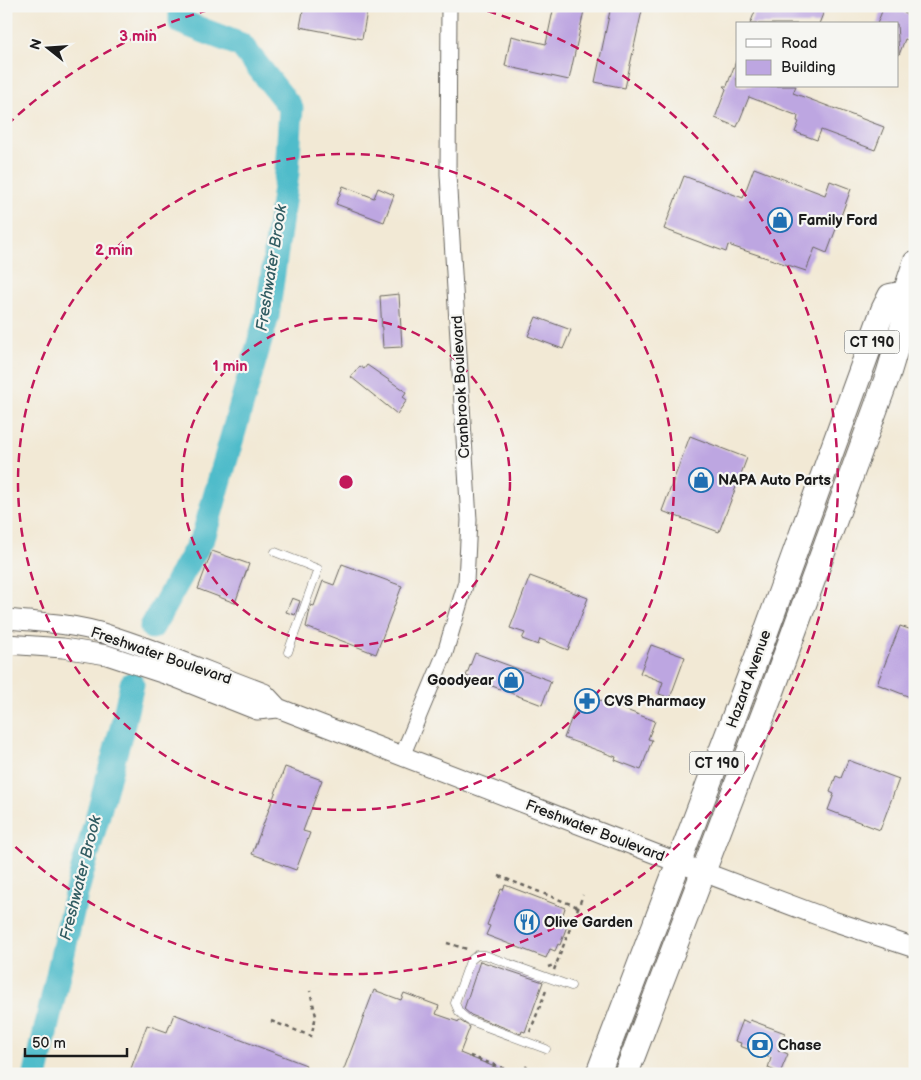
<svg xmlns="http://www.w3.org/2000/svg" width="921" height="1080" font-family="'Balsamiq Sans',sans-serif">
	<rect width="100%" height="100%" fill="#f6f6f2"/>
	<filter id="ink" filterUnits="userSpaceOnUse"><feTurbulence type="fractalNoise" baseFrequency=".02" numOctaves="2"/><feDisplacementMap in="SourceGraphic" scale="10" xChannelSelector="R" yChannelSelector="G"/><feConvolveMatrix kernelMatrix="1 2 1 2 8 2 1 2 1" color-interpolation-filters="sRGB"/></filter>
	<filter id="wash" filterUnits="userSpaceOnUse"><feTurbulence type="fractalNoise" baseFrequency=".0096" numOctaves="4" result="noise"/><feDisplacementMap in="SourceGraphic" scale="20" xChannelSelector="R" yChannelSelector="G"/><feGaussianBlur stdDeviation="1.12" result="paint"/><feColorMatrix in="noise" values="0 0 0 0 0 0 0 0 0 0 0 0 0 0 0 0 0 1.4 0 .05"/><feComposite in="paint" operator="in"/></filter>
	<g filter="url(#wash)">
		<rect width="100%" height="100%" fill="#f2e9d5"/>
		<g fill="none" stroke-linecap="round" stroke-linejoin="round">
			<path stroke="#50bcca" stroke-width="25" d="M152,627L204,535L267,316L287,173L291,108L241,45L181,22V6
				M36,1074L76,894L122,728L132,684"/>
		</g>
		<g id="blocks">
			<path fill="#bda6e1" d="M304,6H368L362,39L300,27Z
				M554,6H585L569,80L505,66L511,36L546,44Z
				M611,6H643L625,88L595,82Z
				M757,6H826L819,24H750Z
				M884,6H896L905,10L904,13L913,17L908,29L912,30L908,40L905,39L899,55L897,24H877Z
				M736,61L737,86H796L793,93L884,127L875,150L821,130L817,140L795,132L799,122L797,121L798,116L749,97L737,127L715,118L726,89L723,86H727Z
				M754,168L825,195L830,181L851,189L827,253L815,248L806,271L728,245L726,252L664,229L684,176L743,198Z
				M343,186L374,198L378,188L394,195L384,222L336,204Z
				M399,294L402,347L383,348L380,296Z
				M536,317L571,330L563,349L528,336Z
				M367,365L406,392L403,397L407,400L397,414L351,377L360,366L364,369Z
				M690,436L747,458L719,532L662,511Z
				M212,551L249,564L235,603L198,589Z
				M342,564L402,586L376,654L306,627L311,605L314,606L323,581L334,585Z
				M530,576L588,598L568,650L540,639L538,645L522,639L525,633L510,628Z
				M292,598L300,601L295,615L286,612Z
				M900,626L915,631V699L877,684Z
				M651,645L685,657L670,698L659,694L663,682L640,673Z
				M475,653L551,681L542,705L466,676Z
				M581,693L655,721L648,739L652,740L641,770L615,760L616,757L564,738Z
				M848,760L899,779L880,830L828,810L834,794L830,792L836,776L841,778Z
				M285,767L322,780L303,831L310,833L296,870L252,854Z
				M505,885L565,908L562,917L567,919L564,925L567,926L560,945L558,944L555,951L550,949L546,958L486,935L490,926L487,925L501,889L503,890Z
				M480,961L543,982L525,1032L522,1031L521,1034L471,1015L464,1009Z
				M374,990L401,1000L404,993L439,1006L436,1014L459,1022V1020L470,1027L460,1053L512,1074H342Z
				M174,1014L306,1065L303,1074H129L147,1025L167,1032Z
				M743,1020L749,1023L750,1020L785,1033L778,1050L788,1054L780,1073L768,1068L771,1058L740,1046L741,1043L735,1041Z"/>
		</g>
	</g>
	<g filter="url(#ink)">
		<use href="#blocks" fill-opacity="0" stroke="#67645d" stroke-width="1"/>
		<g fill="none" stroke-linecap="round" stroke-linejoin="round">
			<defs>
				<path id="service" d="M275,552L318,569L288,652
					M546,1049L468,1020L459,1012L455,1003L470,961L477,955H485L571,986"/>
				<path id="minor" d="M402,756L445,653L466,582L469,520L448,174L449,6"/>
				<path id="tertiary" d="M6,619C41,622 76,624 109,635C161,651 212,674 264,693L278,708L653,853L833,921L915,948
					M6,644L63,648L107,655L174,677L257,710L278,708"/>
				<path id="primary" d="M598,1074L758,654L883,310L890,296L905,293
					M626,1074L773,689L888,375L907,312L905,293L915,263"/>
			</defs>
			<use href="#service" stroke="#67645d" stroke-width="9"/>
			<use href="#minor" stroke="#67645d" stroke-width="17"/>
			<use href="#tertiary" stroke="#67645d" stroke-width="21"/>
			<use href="#primary" stroke="#67645d" stroke-width="26"/>
			<path stroke="#67645d" stroke-width="2.5" stroke-dasharray="4 4" stroke-linecap="butt" d="M499,876L578,907
				M447,943L467,949
				M548,967L556,964
				M554,970L583,895
				M271,1021L311,1036L316,1016L310,991
				M530,1032L547,988
				M470,1056L519,1074
				M521,1074L527,1066"/>
			<use href="#service" stroke="#fff" stroke-width="8"/>
			<use href="#minor" stroke="#fff" stroke-width="15"/>
			<use href="#tertiary" stroke="#fff" stroke-width="19"/>
			<use href="#primary" stroke="#fff" stroke-width="24"/>
		</g>
	</g>
	<g fill="none" stroke="#c2185b" stroke-width="2.5" stroke-dasharray="9 6">
		<circle cx="346" cy="482" r="164"/>
		<circle cx="346" cy="482" r="328"/>
		<path d="M7 125A492 492 0 0 1 219 7M473 7A492 492 0 1 1 7 839"/>
	</g>
	<defs>
		<symbol id="shop-ring" viewBox="-11 -11 22 22"><circle r="9.5" fill="#f6f6f2" stroke="#1f6fb2" stroke-width="1.5"/><path d="M-5-2.5h2.3a2.7 3.5 0 0 1 5.4 0H5L5.5 6h-11ZM-1.5-2.5h3a1.5 2.3 0 0 0-3 0Z" fill="#1f6fb2"/></symbol>
		<symbol id="pharmacy-ring" viewBox="-11 -11 22 22"><circle r="9.5" fill="#f6f6f2" stroke="#1f6fb2" stroke-width="1.5"/><path d="M-2-6h4v4h4v4h-4v4h-4v-4h-4v-4h4Z" fill="#1f6fb2"/></symbol>
		<symbol id="restaurant-ring" viewBox="-11 -11 22 22"><circle r="9.5" fill="#f6f6f2" stroke="#1f6fb2" stroke-width="1.5"/><path d="M-5-6h1v4h1v-4h1v4h1v-4h1v5L-1.5 .5V6h-2V.5L-5-1ZM5-6V6H3V1.5H1.5Q1.5-4 5-6Z" fill="#1f6fb2"/></symbol>
		<symbol id="bank-ring" viewBox="-11 -11 22 22"><circle r="9.5" fill="#f6f6f2" stroke="#1f6fb2" stroke-width="1.5"/><path d="M-6-4H6V4H-6ZM0-2.3a2.3 2.3 0 1 0 0 4.6a2.3 2.3 0 1 0 0-4.6Z" fill="#1f6fb2"/></symbol>
	</defs>
	<g fill-rule="evenodd">
		<use href="#shop-ring" x="766" y="206" width="28" height="28"/>
		<use href="#shop-ring" x="687" y="466" width="28" height="28"/>
		<use href="#shop-ring" x="497" y="666" width="28" height="28"/>
		<use href="#pharmacy-ring" x="573" y="687" width="28" height="28"/>
		<use href="#restaurant-ring" x="513" y="908" width="28" height="28"/>
		<use href="#bank-ring" x="746" y="1031" width="28" height="28"/>
	</g>
	<g text-anchor="middle" dominant-baseline="central" stroke-width="4.5" stroke-linejoin="round" paint-order="stroke">
		<g fill="#f6f6f2" stroke="#5d5d5c" stroke-width="1">
			<rect x="844.5" y="330.5" width="55" height="23" rx="4"/>
			<rect x="689.5" y="751.5" width="55" height="23" rx="4"/>
		</g>
		<g font-size="14" font-weight="bold" fill="#1c1c1c">
			<text x="872" y="342">CT 190</text>
			<text x="717" y="763">CT 190</text>
		</g>
		<g font-size="15" font-weight="bold" fill="#1c1c1c" stroke="#f6f6f2" text-anchor="start">
			<text x="798" y="220">Family Ford</text>
			<text x="718" y="480">NAPA Auto Parts</text>
			<text x="494" y="680" text-anchor="end">Goodyear</text>
			<text x="604" y="701">CVS Pharmacy</text>
			<text x="544" y="922">Olive Garden</text>
			<text x="778" y="1045">Chase</text>
		</g>
		<g font-size="15" fill="#1c1c1c" stroke="#f6f6f2">
			<text transform="translate(461 387) rotate(-93)">Cranbrook Boulevard</text>
			<text transform="translate(161 656) rotate(19)">Freshwater Boulevard</text>
			<text transform="translate(749 679) rotate(-70)">Hazard Avenue</text>
			<text transform="translate(595 831) rotate(21)">Freshwater Boulevard</text>
		</g>
		<g font-size="16" font-style="italic" fill="#315c62" stroke="#f6f6f2">
			<text transform="translate(272 268) rotate(-81)">Freshwater Brook</text>
			<text transform="translate(81 878) rotate(-76)">Freshwater Brook</text>
		</g>
	</g>
	<circle cx="346" cy="482" r="8" fill="#c2185b" stroke="#f6f6f2" stroke-width="2.5"/>
	<g font-size="15" text-anchor="middle" font-weight="bold" fill="#c2185b" stroke="#f6f6f2" stroke-width="4.5" stroke-linejoin="round" paint-order="stroke">
		<text x="138" y="41">3 min</text>
		<text x="114" y="255">2 min</text>
		<text x="230" y="371">1 min</text>
	</g>
	<rect width="921" height="1080" fill="none" stroke="#f6f6f2" stroke-width="25"/>
	<rect x="736" y="22" width="162" height="65" fill="#f6f6f2" stroke="#9f9f9c"/>
	<rect x="746" y="39" width="25" height="8" fill="#ffffff" stroke="#9f9f9c"/>
	<text x="781" y="48" font-size="15" fill="#1c1c1c">Road</text>
	<rect x="746" y="60" width="25" height="15" fill="#bda6e1" stroke="#9f9f9c"/>
	<text x="781" y="72" font-size="15" fill="#1c1c1c">Building</text>
	<g transform="translate(48 48) rotate(287)" stroke="#f6f6f2" stroke-width="4" paint-order="stroke">
	<path d="M0-4L9 19L0 12L-9 19Z" fill="#1c1c1c"/>
	<text y="-8" font-size="14" font-weight="bold" text-anchor="middle" fill="#1c1c1c">N</text>
	</g>
	<path d="M25 1048v8h102v-8" fill="none" stroke="#1c1c1c" stroke-width="2.5"/>
	<text x="32" y="1048" font-size="15" fill="#1c1c1c" stroke="#f6f6f2" stroke-width="4" paint-order="stroke">50 m</text>
</svg>
